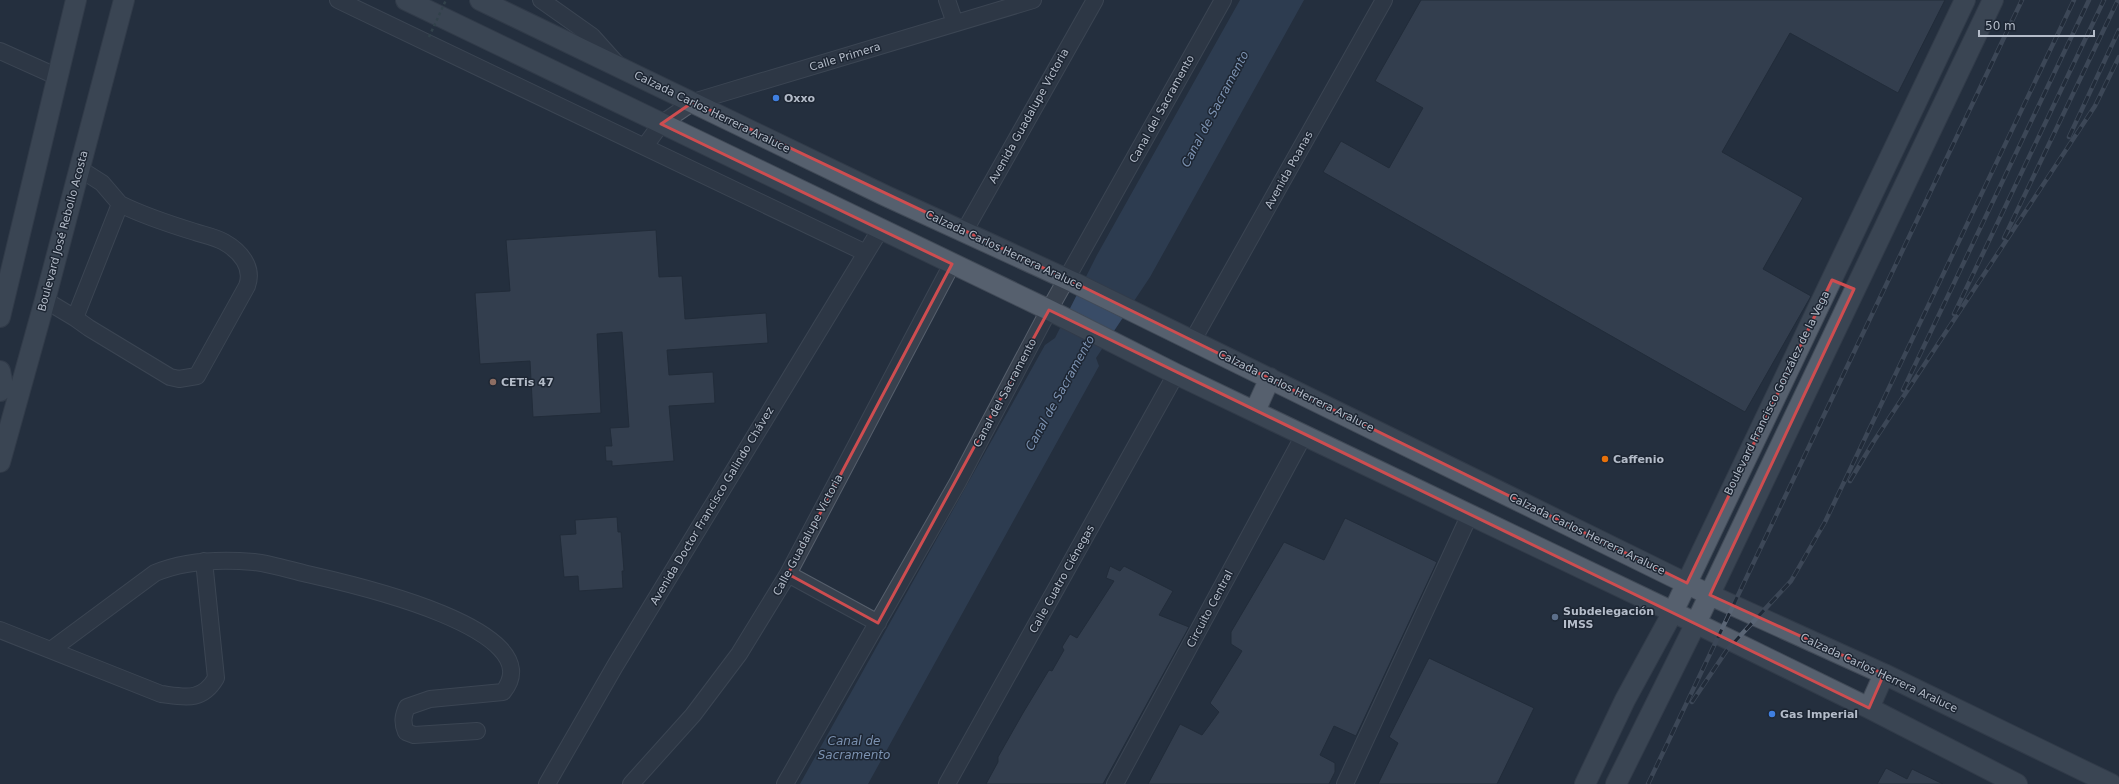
<svg xmlns="http://www.w3.org/2000/svg" width="2119" height="784" font-family="'DejaVu Sans',sans-serif">
	<rect width="100%" height="100%" fill="#242f3e"/>
	<path fill="#394c67" d="M1240,0H1304L1150,277L1096,358L1099,366L868,784H800L1045,345L1055,338L1097,255Z"/>
	<path fill="#455162" stroke="#1f2835" d="M1421,0H1945L1898,93L1790,33L1722,152L1803,198L1763,269L1811,296L1745,412L1323,172L1341,141L1389,168L1423,108L1375,81Z
		M656,230L659,277L682,276L685,319L766,313L768,343L667,350L669,375L713,372L715,403L669,406L674,461L612,466V461H606L605,446H612L610,428L629,427L622,332L597,334L601,413L533,417L530,361L480,364L475,293L510,291L506,240Z
		M617,517L618,532H621L624,571H622L623,588L579,591L578,576L564,577L560,535L576,534L575,520Z
		M1345,518L1437,562L1356,736L1334,726L1320,755L1335,763V772L1329,784H1148L1180,724L1202,735L1219,712L1210,703L1242,651L1231,644V632L1284,542L1324,560Z
		M1110,566L1120,571L1124,566L1173,591L1159,615L1189,627L1103,784H986L998,762V757L1023,713L1049,670L1052,671L1064,650L1062,647L1070,634L1077,638L1114,581L1106,578Z
		M1429,658L1534,708L1497,784H1378L1398,743L1389,737Z
		M1886,768L1907,779L1912,769L1943,784H1877Z"/>
	<g fill="none" stroke-linecap="round" stroke-linejoin="round">
		<defs>
			<path id="minor" d="M338,0L866,253
				M541,0L592,36L618,65
				M947,0L955,23
				M0,51L58,77
				M645,146L661,124L693,102L1033,0
				M964,232L1095,0
				M45,300L75,318L120,204L102,183L80,169
				M75,318L89,328L170,377L179,379L197,376L247,286C254,267 240,251 224,242C215,237 204,235 195,232C169,224 144,216 120,204
				M1193,340L1384,0
				M788,574L878,623
				M0,630L161,694C185,697 202,702 216,678L204,561
				M51,650L155,573C186,560 220,559 254,562C271,564 290,570 307,574C342,582 555,628 503,692L430,699L407,707C403,716 402,722 406,732L414,735L477,731
				M547,784L615,666L880,230
				M631,784L693,715L739,654L788,574L952,264
				M785,784L958,482L1049,310L1223,0
				M947,784L1176,374
				M1115,784L1304,435
				M1345,784L1470,514"/>
			<path id="major" d="M406,0L1049,310L1176,374L1673,612L1869,708L2017,784
				M480,0L886,196L1073,282L1710,595L1884,674L2111,784
				M0,317L76,0
				M0,371L2,381L0,391
				M1255,411L1270,378
				M0,462L45,300L124,0
				M1869,708L1884,674
				M1585,784L1625,700L1673,612L1965,0
				M1616,784L1696,623L1993,0"/>
		</defs>
		<use href="#minor" stroke="#565f6c" stroke-width="18"/>
		<use href="#major" stroke="#414a57" stroke-width="22"/>
		<use href="#minor" stroke="#38414e" stroke-width="16"/>
		<use href="#major" stroke="#56606e" stroke-width="20"/>
		<defs>
			<path id="rail" d="M2069,137L2119,30
				M2004,238L2118,0
				M1954,314L2104,0
				M1903,390L2089,0
				M1850,481L1874,441L2095,106L2119,57
				M1692,702L1727,650L1791,581L1825,522L2074,0
				M1648,784L2022,0"/>
		</defs>
		<use href="#rail" stroke="#5a6575" stroke-width="4.5"/>
		<use href="#rail" stroke="#1d2633" stroke-width="3" stroke-dasharray="9" stroke-linecap="butt"/>
		<path stroke="#44595c" stroke-width="2.5" stroke-dasharray="3 3" stroke-linecap="butt" d="M429,37L446,0"/>
	</g>
	<path d="M0 0H2119V784H0ZM693,102L1073,282L1687,583L1832,280L1854,289L1710,595L1884,674L1869,708L1049,310L878,623L788,574L952,264L661,124Z" fill="#242f3e" fill-opacity=".55" fill-rule="evenodd"/>
	<path fill="none" stroke="#ce4d50" stroke-width="3" stroke-linejoin="round" d="M693,102L1073,282L1687,583L1832,280L1854,289L1710,595L1884,674L1869,708L1049,310L878,623L788,574L952,264L661,124Z"/>
	<g fill="#3f7fe0" stroke="#1d2633" stroke-width="1.5">
		<circle cx="776" cy="98" r="4"/>
		<circle cx="1772" cy="714" r="4"/>
	</g>
	<circle fill="#8d6e63" stroke="#1d2633" stroke-width="1.5" cx="493" cy="382" r="4"/>
	<circle fill="#e8710a" stroke="#1d2633" stroke-width="1.5" cx="1605" cy="459" r="4"/>
	<circle fill="#5c6f8a" stroke="#1d2633" stroke-width="1.5" cx="1555" cy="617" r="4"/>
	<g text-anchor="middle" dominant-baseline="central" stroke-width="3" stroke-linejoin="round" paint-order="stroke">
		<g font-size="11" fill="#b4bcc9" stroke="#1d2633">
			<text transform="translate(845 57) rotate(-17)">Calle Primera</text>
			<text transform="translate(1162 109) rotate(-61)">Canal del Sacramento</text>
			<text transform="translate(712 112) rotate(26)">Calzada Carlos Herrera Araluce</text>
			<text transform="translate(1029 116) rotate(-61)">Avenida Guadalupe Victoria</text>
			<text transform="translate(1289 170) rotate(-61)">Avenida Poanas</text>
			<text transform="translate(63 231) rotate(-75)">Boulevard José Rebollo Acosta</text>
			<text transform="translate(1004 250) rotate(25)">Calzada Carlos Herrera Araluce</text>
			<text transform="translate(1296 391) rotate(26)">Calzada Carlos Herrera Araluce</text>
			<text transform="translate(1005 393) rotate(-62)">Canal del Sacramento</text>
			<text transform="translate(1777 393) rotate(-64)">Boulevard Francisco González de la Vega</text>
			<text transform="translate(712 506) rotate(-59)">Avenida Doctor Francisco Galindo Chávez</text>
			<text transform="translate(1587 534) rotate(26)">Calzada Carlos Herrera Araluce</text>
			<text transform="translate(808 535) rotate(-62)">Calle Guadalupe Victoria</text>
			<text transform="translate(1062 579) rotate(-61)">Calle Cuatro Ciénegas</text>
			<text transform="translate(1210 609) rotate(-62)">Circuito Central</text>
			<text transform="translate(1879 673) rotate(25)">Calzada Carlos Herrera Araluce</text>
		</g>
		<g font-size="11" font-weight="bold" fill="#b4bcc9" stroke="#1d2633" text-anchor="start">
			<text x="784" y="98">Oxxo</text>
			<text x="501" y="382">CETis 47</text>
			<text x="1613" y="459">Caffenio</text>
			<text x="1563" y="611">Subdelegación<tspan x="1563" dy="13">IMSS</tspan></text>
			<text x="1780" y="714">Gas Imperial</text>
		</g>
		<g font-size="12" font-style="italic" fill="#7c92b1" stroke="#1d2633">
			<text transform="translate(1215 109) rotate(-62)">Canal de Sacramento</text>
			<text transform="translate(1060 393) rotate(-61)">Canal de Sacramento</text>
			<text x="854" y="741">Canal de<tspan x="854" dy="14">Sacramento</tspan></text>
		</g>
	</g>
	<path d="M1979 30v6h115v-6" fill="none" stroke="#b4bcc9" stroke-width="2"/>
	<text x="1985" y="30" font-size="12" fill="#b4bcc9" stroke="#1d2633" stroke-width="3" paint-order="stroke">50 m</text>
</svg>
